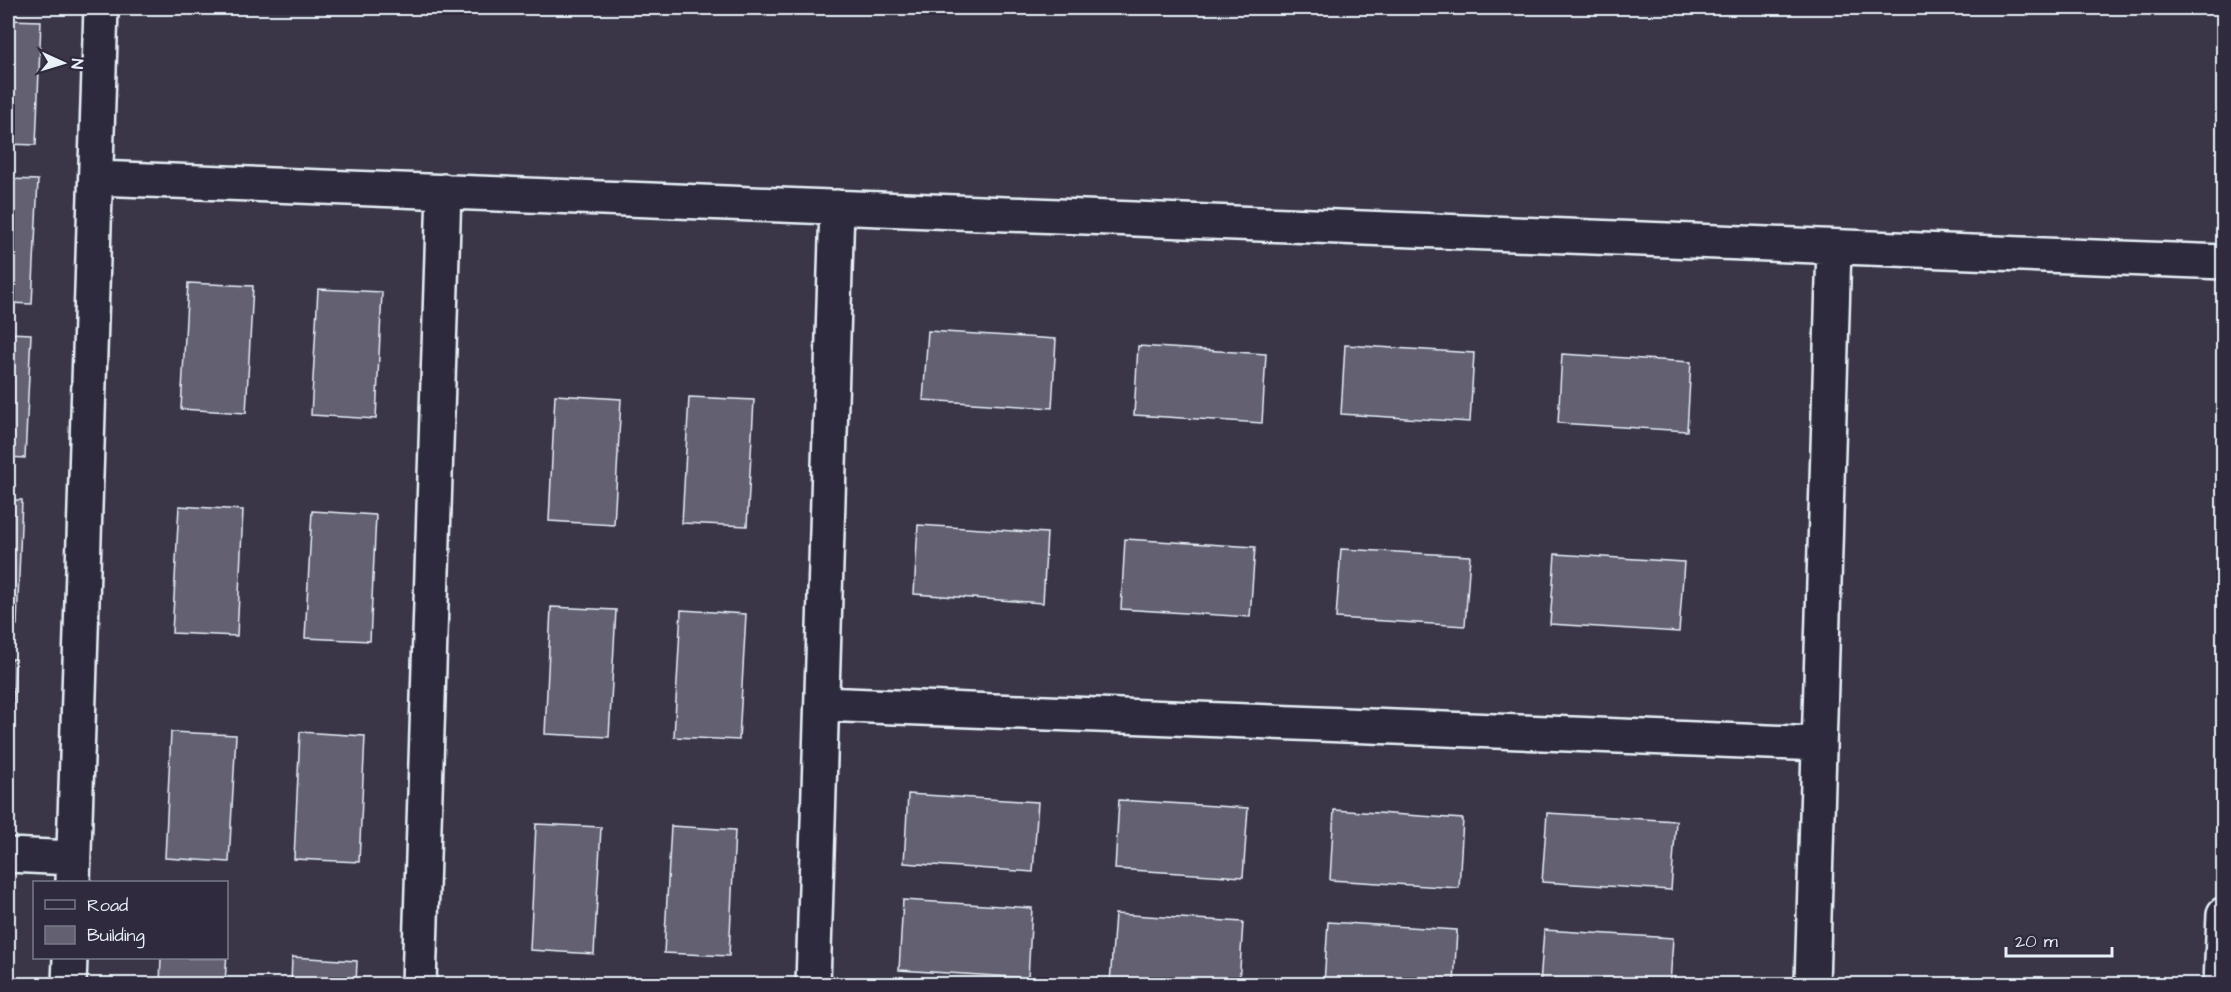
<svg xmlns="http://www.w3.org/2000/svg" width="2231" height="992" font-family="'Architects Daughter',sans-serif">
	<rect width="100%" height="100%" fill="#3a3648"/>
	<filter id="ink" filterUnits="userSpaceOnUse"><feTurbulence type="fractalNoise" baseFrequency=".0167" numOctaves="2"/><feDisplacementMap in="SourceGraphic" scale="12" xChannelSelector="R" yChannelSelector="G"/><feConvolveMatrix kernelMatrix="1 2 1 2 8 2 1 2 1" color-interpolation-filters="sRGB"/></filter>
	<g filter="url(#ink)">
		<path fill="#636171" stroke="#e8f1f8" stroke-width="1.5" d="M8,20L41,21L36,145L8,144Z
			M8,179L38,180L32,304L8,303Z
			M188,283L253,286L246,413L181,409Z
			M318,289L382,292L376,419L311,415Z
			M928,331L1056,339L1052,408L923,400Z
			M8,333L31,334L25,458L8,457Z
			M1345,345L1474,353L1470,422L1341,414Z
			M1138,346L1266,354L1262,423L1134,415Z
			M1562,354L1691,362L1687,431L1558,423Z
			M555,395L621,399L614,525L549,521Z
			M689,397L754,400L747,526L682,523Z
			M8,500H22L17,625L8,624Z
			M179,506L243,510L237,636L172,633Z
			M312,511L376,515L370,641L305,638Z
			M918,525L1047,533L1043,603L914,594Z
			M1125,539L1255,547L1250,617L1121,609Z
			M1341,549L1470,556L1465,626L1336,618Z
			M1555,554L1684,562L1679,632L1550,624Z
			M551,607L616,610L609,737L545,734Z
			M681,610L746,614L739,740L674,737Z
			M8,659H15L10,783H8Z
			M171,732L236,735L229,862L165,858Z
			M300,732L365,736L359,862L294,859Z
			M908,794L1038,802L1033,872L904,863Z
			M1119,800L1248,808L1243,877L1115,869Z
			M1334,810L1463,819L1459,888L1330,880Z
			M1547,813L1676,821L1671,890L1542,882Z
			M536,824L601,827L594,954L530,950Z
			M671,826L735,830L729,956L664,953Z
			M903,900L1032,908L1028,978L899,970Z
			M1115,914L1243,922L1239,984L1110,983Z
			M1328,922L1457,930L1454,984H1324Z
			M1544,930L1673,938L1670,984H1540Z
			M227,951L225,984H160L161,958H226Z
			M292,957L357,961L356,984H291Z"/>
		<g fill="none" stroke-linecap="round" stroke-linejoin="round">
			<defs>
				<path id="minor" d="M96,178L2224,262
					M822,704L1819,744
					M8,855L73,858
					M73,882L101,8
					M69,984L70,958
					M419,984L444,191
					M813,984L837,207
					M1812,984L1834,247
					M2221,984L2224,914"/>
			</defs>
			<use href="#minor" stroke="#e8f1f8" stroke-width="38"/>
			<use href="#minor" stroke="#2f2a3d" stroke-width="33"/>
		</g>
	</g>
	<rect width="2231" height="992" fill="none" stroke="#2f2a3d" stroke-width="30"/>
	<rect x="15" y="15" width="2201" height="962" fill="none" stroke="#e8f1f8" stroke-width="2" filter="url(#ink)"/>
	<rect x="33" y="881" width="195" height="78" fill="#2f2a3d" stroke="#797a88" stroke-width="1.5"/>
	<rect x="45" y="900" width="30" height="9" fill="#2f2a3d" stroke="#797a88" stroke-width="1.5"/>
	<text x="87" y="911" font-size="18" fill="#e8f1f8">Road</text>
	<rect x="45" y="926" width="30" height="18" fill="#636171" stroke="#797a88" stroke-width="1.5"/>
	<text x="87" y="941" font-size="18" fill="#e8f1f8">Building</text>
	<g transform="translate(63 63) rotate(94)" stroke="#2f2a3d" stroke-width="4.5" paint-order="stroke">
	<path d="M0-4.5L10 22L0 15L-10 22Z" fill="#e8f1f8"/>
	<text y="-9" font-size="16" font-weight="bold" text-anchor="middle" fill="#e8f1f8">N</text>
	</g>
	<path d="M2006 947v9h106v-9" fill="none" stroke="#e8f1f8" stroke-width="3"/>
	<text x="2015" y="947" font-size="18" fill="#e8f1f8" stroke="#2f2a3d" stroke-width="4.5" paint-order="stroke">20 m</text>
</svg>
